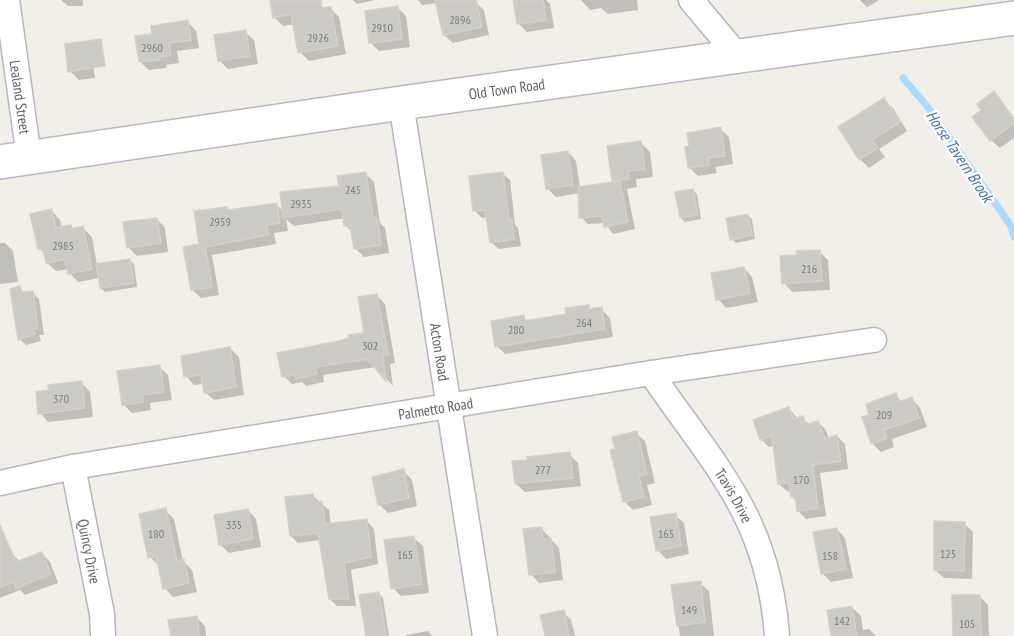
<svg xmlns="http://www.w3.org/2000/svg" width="1014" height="636" font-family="'PT Sans Narrow',sans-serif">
	<rect width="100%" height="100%" fill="#f1efe8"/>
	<path fill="#0003" d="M61,0H83V6H68Z
		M271,0H300L303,13L330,8L339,17L346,54L309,61L300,52L295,24L283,26L274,17Z
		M353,0H375L357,4Z
		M418,0H437L438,3L422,5Z
		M515,0H546L550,4L554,28L527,32L518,23Z
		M581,0H637L638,10L608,14L601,8L590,10Z
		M860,0H878V1L867,7Z
		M475,2L484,10L489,35L453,43L444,35Z
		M398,8L406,16L410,47L379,51L370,42Z
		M188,22L196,31L199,48L177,51L179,63L166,65L167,68L149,70L140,62L154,35Z
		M245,32L254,40L258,64L228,69L219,60Z
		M91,52L95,78L79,80L70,71Z
		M994,93L1014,118V138L1000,148L991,140L983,111Z
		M884,100L893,108L907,131L879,149L885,157L869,168L860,159L840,128Z
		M720,129L729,137L733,164L715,167L717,173L698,176L690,168L686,148Z
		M641,143L650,152L653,177L636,179L637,187L627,189L635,229L613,234L605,223L588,224L581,217L580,193L556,197L547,188L568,152L576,161L580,188L616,183L614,181Z
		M365,173L374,182L380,223L385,228L389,253L364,257L355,248L353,233L346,226L345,218L294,226L286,219L288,231L274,233L276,244L212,255L219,295L201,298L192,290L200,245L227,208L229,211L277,205L284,212L340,187Z
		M502,173L510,180L515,225L518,228L521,246L499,249L491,242L488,217L482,218L474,210Z
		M693,190L697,194L701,219L685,222L681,218Z
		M52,211L60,220L62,229L70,227L73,230L83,228L92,237L97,265L130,260L134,264L137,287L105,292L101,288L100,278L78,282L70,273L69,269L56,271L47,263L46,255L39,248Z
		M748,215L752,219L755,239L736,243L732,239Z
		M157,219L165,228L168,252L137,256L128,247Z
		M0,243H5L13,251L18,282L0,284Z
		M819,251L828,260L830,290L792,292L784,283Z
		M744,268L752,277L758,302L726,308L718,299Z
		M20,288L25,294L32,293L39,299L44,335H39L41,341L26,345L19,339Z
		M377,296L385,304L395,363L390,364L393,386L376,367L323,375L324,382L306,386L302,382L292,384L284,376L365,334Z
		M588,307L592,310L601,309L610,318L613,337L505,354L497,346L523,317L528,322L568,315Z
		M230,348L239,357L244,395L214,400L205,392L204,384L194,385L186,376Z
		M159,367L168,375L172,400L150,403L151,410L132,413L123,404Z
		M82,383L90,392L93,417L48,422L40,413Z
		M895,395L902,402L912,399L920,408L927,427L892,439L894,447L881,452L872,443L871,416Z
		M789,408L798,419L802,418L810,425L818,422L826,430L829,439L837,436L845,444L848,469L820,473L826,516L806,519L798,511L797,501L792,497L791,491L788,492L779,484L775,445L769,447L761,439Z
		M636,433L645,441L655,483L647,485L652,505L633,510L624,501Z
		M569,454L578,463L581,486L525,492L516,484Z
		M404,471L412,480L417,506L388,513L379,504Z
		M313,496L329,510L331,525L367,521L374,529L378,564L351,570L356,606H337L330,599L321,540L298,543L291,536Z
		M165,510L174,519L183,561L192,570L197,592L173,597L165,588L158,565L150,557Z
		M248,510L256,519L261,547L229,553L220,544Z
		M675,515L684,523L689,554L666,559L658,550Z
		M964,523L973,532L972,579L944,578L935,570Z
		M541,528L559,548L563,580L539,583L531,574Z
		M837,529L845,538L853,578L831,582L822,573Z
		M414,538L423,546L429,593L401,596L393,588Z
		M11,552L20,562L42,554L50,562L58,583L25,595L20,590L0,598V556Z
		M700,583L709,591L714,636H680L673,587Z
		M379,594L383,598L389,636H366L360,597Z
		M979,596L988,605L989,636H955Z
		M852,607L861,616L863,630L869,629L876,636H833Z
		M563,612L571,620L575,636H546Z
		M196,617L205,626L206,636H172Z
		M428,631L432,636H406V635Z"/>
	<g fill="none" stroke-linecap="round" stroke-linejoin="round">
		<path stroke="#aadaff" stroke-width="7" d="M903,78L927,106L1011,226L1014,237"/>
	</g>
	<path fill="#cccac5" stroke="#d6d1c6" stroke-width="1.5" d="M270,0H321L322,8L331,7L338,46L298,53L291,14L273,18Z
		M435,0H476L482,27L443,35Z
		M513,0H543L546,20L517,24Z
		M398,6L402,39L369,43L365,11Z
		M188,20L191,40L169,43L171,55L158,57L159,60L139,62L135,36L152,34L151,26Z
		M246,30L250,56L218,61L214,35Z
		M101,39L105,66L68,72L65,44Z
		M994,91L1014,119V123L990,141L972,117L981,110L977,104Z
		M884,98L900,122L872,140L878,148L859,160L838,127Z
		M721,127L725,156L708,158L709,165L688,168L685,147L689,146L687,133Z
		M641,141L645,169L628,171L629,179L612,181L607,146Z
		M568,151L573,185L546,189L541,155Z
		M366,172L373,218H377L381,245L354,249L350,226H344L342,209L283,218L280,192L339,186L337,176Z
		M503,172L509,220L512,219L514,239L490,243L485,210L473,211L469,176Z
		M620,181L628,222L604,227L602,216L579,218L578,187Z
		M693,189L698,215L680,218L675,192Z
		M277,203L280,223L267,225L268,235L205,247L212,287L191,290L183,247L199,244L194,211L227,207L228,210Z
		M52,209L56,228L71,225L72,229L83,226L92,269L68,274L65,259L46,263L43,248L38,249L30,214Z
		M748,214L752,235L730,240L726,218Z
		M157,218L161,243L127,248L123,222Z
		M820,250L822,281L782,284L780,256L797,255L796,251Z
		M130,259L134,283L100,288L96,264Z
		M744,267L750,293L716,300L711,273Z
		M20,286L22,292L33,291L38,329H33L35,334L18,340L10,289Z
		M377,294L388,355L383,356L386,381L367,359L315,367L317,374L296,379L295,374L282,377L277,353L339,341L349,338L348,335L364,333L358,297Z
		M589,305V309L602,307L605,329L495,347L491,321L524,315L525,321L566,314L565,308Z
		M230,347L236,387L204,393L201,375L184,377L181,356Z
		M160,365L164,392L142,395L143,402L122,405L117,371Z
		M82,381L85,408L38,414L36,392L49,390L48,385Z
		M896,393L899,402L912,397L919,418L884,430L887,438L871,444L862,417L869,415L866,404Z
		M789,407L793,419L803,416L806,425L818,421L825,439L837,435L841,461L813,465L818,508L797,511L795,497H791L789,483L778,484L772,436L760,440L753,420Z
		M637,431L647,474L639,476L644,497L623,502L610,450L615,449L612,437Z
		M570,452L573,478L515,484L512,461L528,460L527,457Z
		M404,469L409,498L378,505L372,477Z
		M313,494L314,502L322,501L325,524L367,519L371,557L344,563L349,599H329L318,533L290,536L285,497Z
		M166,508L177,561L184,559L189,583L163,589L156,556L148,558L139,514Z
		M248,509L253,539L219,545L214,515Z
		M676,513L681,546L656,551L650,517Z
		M934,521L965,522L964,571L934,570Z
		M0,525L16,562L42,552L51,574L16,588L14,582L0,587Z
		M542,527L543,539L551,538L555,572L529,575L523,529Z
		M837,528L846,569L821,574L813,532Z
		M414,536L422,584L391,589L384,540Z
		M701,581L705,622L677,626L671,585Z
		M379,592L386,636H366L359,595Z
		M952,595H980L981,636H953Z
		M852,606L857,636H831L827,610Z
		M564,610L569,636H545L540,615Z
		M197,616L199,636H171L168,620Z"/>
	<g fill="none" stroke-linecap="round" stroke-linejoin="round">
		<defs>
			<g id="minor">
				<path id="s1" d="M7,0L29,157"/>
				<path d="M691,0L737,55"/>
				<path id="s2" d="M401,103L485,636"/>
				<path id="s3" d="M651,373C682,420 721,465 746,516C764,553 774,594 777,636"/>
				<path id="s4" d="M73,467L102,614L103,636"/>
				<path id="s5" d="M0,483L73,467L651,373L874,340"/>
			</g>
			<g id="secondary">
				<path id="s6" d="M0,162L401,103L1014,18"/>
			</g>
		</defs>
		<use href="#minor" stroke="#b5b8bc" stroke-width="27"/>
		<use href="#secondary" stroke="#b6babf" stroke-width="36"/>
		<use href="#minor" stroke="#fff" stroke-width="24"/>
		<use href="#secondary" stroke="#fff" stroke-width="33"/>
	</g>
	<g text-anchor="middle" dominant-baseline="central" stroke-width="4.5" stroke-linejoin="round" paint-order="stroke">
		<g font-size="12" fill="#7a7d7f">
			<text x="460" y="19">2896</text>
			<text x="382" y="27">2910</text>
			<text x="318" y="37">2926</text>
			<text x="152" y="47">2960</text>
			<text x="353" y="189">245</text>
			<text x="301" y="203">2935</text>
			<text x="220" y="221">2959</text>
			<text x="63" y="245">2985</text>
			<text x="809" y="268">216</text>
			<text x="584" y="322">264</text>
			<text x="516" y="329">280</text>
			<text x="370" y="345">302</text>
			<text x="61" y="398">370</text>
			<text x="884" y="414">209</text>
			<text x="543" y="469">277</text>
			<text x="801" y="479">170</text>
			<text x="234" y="524">335</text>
			<text x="156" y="533">180</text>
			<text x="666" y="533">165</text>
			<text x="948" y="553">125</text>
			<text x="405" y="554">165</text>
			<text x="830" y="555">158</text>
			<text x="689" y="609">149</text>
			<text x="842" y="620">142</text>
			<text x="967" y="623">105</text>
		</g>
		<g font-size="15" fill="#5f6368" stroke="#fff">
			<text stroke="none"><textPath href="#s6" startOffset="512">Old Town Road</textPath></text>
			<text stroke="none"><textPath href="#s1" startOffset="98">Lealand Street</textPath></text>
			<text stroke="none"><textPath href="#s2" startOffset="252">Acton Road</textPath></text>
			<text stroke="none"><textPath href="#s5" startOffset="442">Palmetto Road</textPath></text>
			<text stroke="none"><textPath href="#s3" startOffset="148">Travis Drive</textPath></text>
			<text stroke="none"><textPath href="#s4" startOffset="86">Quincy Drive</textPath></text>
		</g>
		<g font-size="16" font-style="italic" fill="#4174aa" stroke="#fff">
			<text transform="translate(960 156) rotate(56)">Horse Tavern Brook</text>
		</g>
	</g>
</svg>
